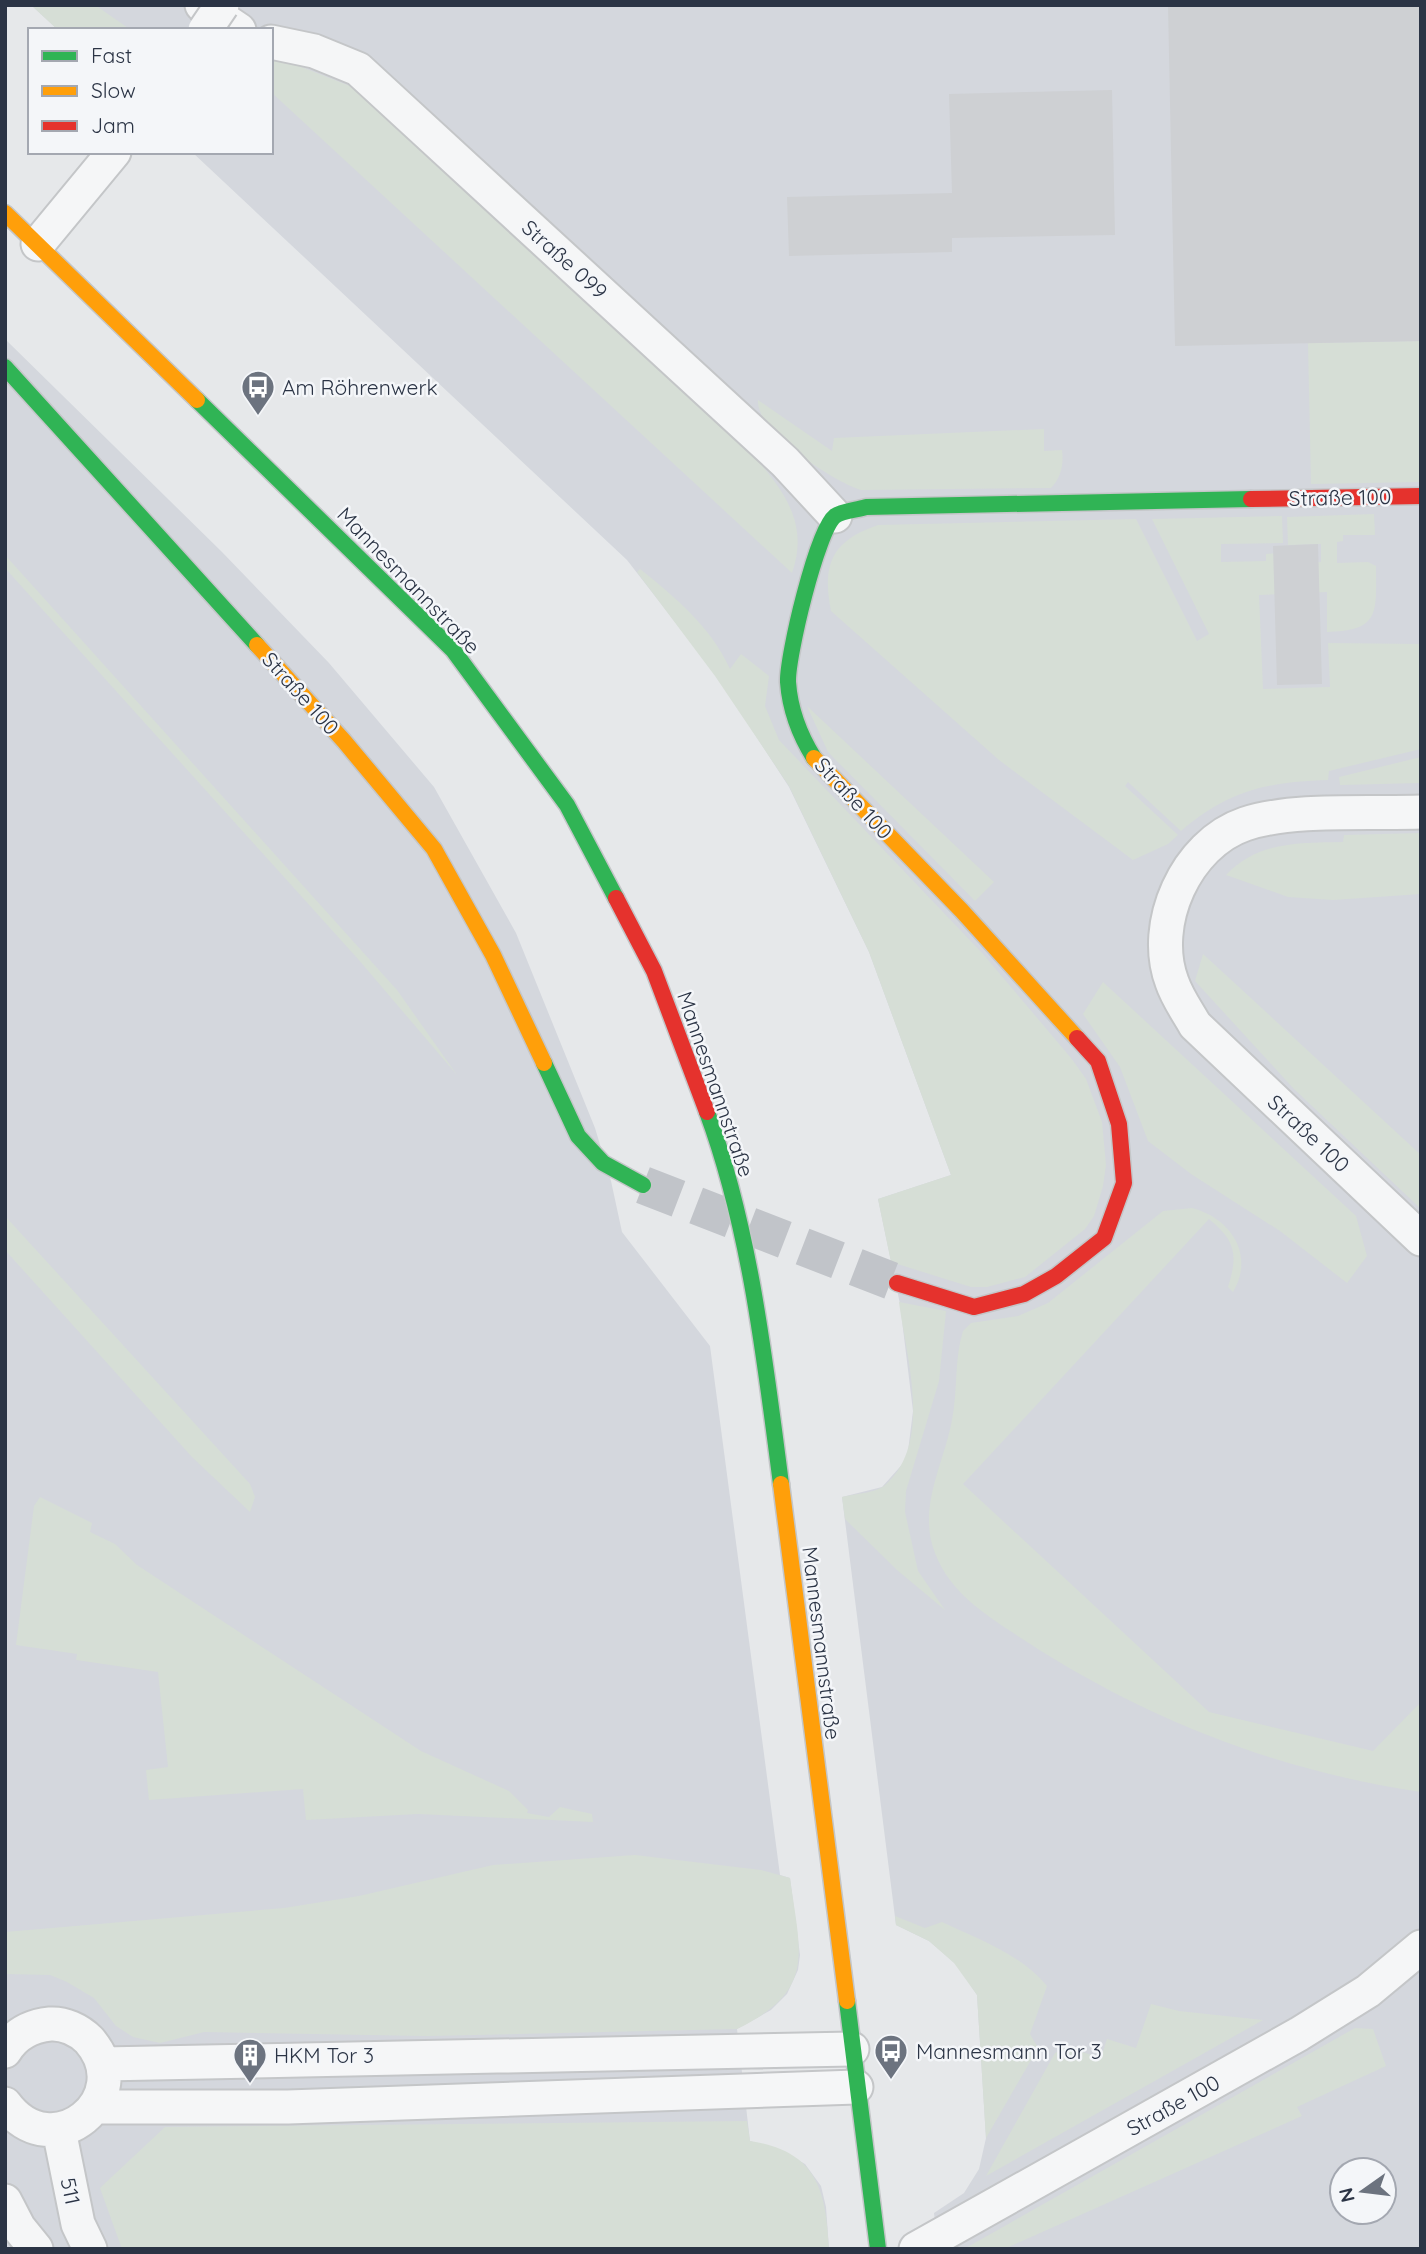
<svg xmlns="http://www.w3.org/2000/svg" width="1426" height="2254" font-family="Quicksand,sans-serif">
	<rect width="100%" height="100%" fill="#e6e8ea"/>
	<path fill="#d4d7dd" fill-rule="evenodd" d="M31,5H1421V2249H938L934,2213L964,2193L979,2169L986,2138L977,1995L957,1965L929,1941L896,1925L842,1497L882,1487L907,1459L913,1411L900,1304L878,1199L951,1175L869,952L789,787L717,676L627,560L192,152H271V30H58ZM1342,2170H1384V2212H1342Z
		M5,339L222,552L329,663L434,787L516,933L595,1128L611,1181L622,1232L710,1346L780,1875L790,1878L800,1955L798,1970L787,1994L771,2010L737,2029L750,2141L780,2150L805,2164L821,2186L826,2207L829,2249H5Z"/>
	<path fill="#d6ded6" d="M31,5H95L131,30H58Z
		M271,55L355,88L759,462C788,496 808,528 792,573L271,92Z
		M1421,341V482L1311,484L1308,343Z
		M758,400L832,451L834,438L1044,429V451L1062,450C1064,464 1061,478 1051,488L861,490C834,482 755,431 758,400Z
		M1374,514L1375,535H1343V541L1337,542V563L1368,562L1376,566C1376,612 1381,631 1327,632V592L1259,595L1263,689L1330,687L1328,643L1421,644V749L1329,771L1328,780C1267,782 1229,790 1181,831L1128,782L1125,786L1178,835L1168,844L1133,860L999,760L831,611C822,565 831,541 878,525L1136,519L1197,641L1209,634L1152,519L1282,516L1283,543L1221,544V562L1266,561V554L1288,552L1289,563L1321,562V544L1288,545L1287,517Z
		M5,555L397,990L457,1075L358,959L5,568Z
		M640,569C675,597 711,627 730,669L741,654L769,676L765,706L779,740L983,954L1071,1058L1086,1079L1102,1122L1106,1165L1103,1186L1094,1216L1085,1229L1025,1277L987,1287H971L891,1262L878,1199L951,1175L869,952L789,786L715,676L637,572Z
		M807,706L994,882L975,901L828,752Z
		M1421,757V783L1340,785L1339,777Z
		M1421,833V894L1333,900L1288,897L1226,875C1258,841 1299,843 1343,842L1344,835Z
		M1203,954L1421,1155V1209L1294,1089L1195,981Z
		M1103,982L1356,1216L1367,1256L1347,1283L1280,1231L1191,1174L1148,1141L1120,1067L1083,1014Z
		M1192,1208C1231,1218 1255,1255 1233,1292L1228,1287C1238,1255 1236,1241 1209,1219L963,1484L1209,1712L1373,1751L1421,1702V1792C1278,1771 1145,1719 1024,1640C988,1616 951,1595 935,1553C917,1508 944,1464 952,1420C958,1390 954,1359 963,1331L971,1323L1018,1316L1048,1303L1163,1211Z
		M5,1216L250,1484L255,1497L250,1512L192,1457L5,1250Z
		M899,1302L946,1311L939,1381L906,1491L905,1512L918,1571L945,1610L897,1570L845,1519L842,1497C854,1494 875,1493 884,1486C934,1444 906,1357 899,1302Z
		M40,1497L92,1523L90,1532L115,1544L137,1565L421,1751L509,1791L528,1810L527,1813L549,1817L560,1807L592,1814L593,1822L418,1814L306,1820L303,1789L149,1800L146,1770L168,1767L158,1672L76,1660L77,1654L16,1645L34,1506Z
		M635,1855L761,1870L790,1878C800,1953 817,1990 737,2029L427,2036L204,2032L160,2043L133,2037L116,2026L94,1998L67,1982L50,1975L5,1974V1932L284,1908L359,1896L493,1865Z
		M895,1916L925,1928L942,1922C978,1939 1021,1954 1047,1986L1030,2034L1038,2048L986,2138L977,1995L954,1963L929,1941L896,1925Z
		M1151,2004L1179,2011L1263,2020L986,2176L1055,2053L1067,2047L1101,2058L1107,2039L1136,2048Z
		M1355,2028L1373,2029L1386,2066L1297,2107L1302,2116L1004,2249H964Z
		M747,2121L750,2141C817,2151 826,2190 829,2249H122L100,2188L165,2127Z"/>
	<path fill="#ced0d3" d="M1168,5H1421V341L1175,346Z
		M1112,90L1115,235L952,238V252L789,256L787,197L952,193L949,94Z
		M1318,544L1322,684L1277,685L1273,546Z"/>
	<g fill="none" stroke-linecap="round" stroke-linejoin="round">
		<path stroke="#c1c4c9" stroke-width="38" stroke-dasharray="38 19" stroke-linecap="butt" d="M643,1185L897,1283"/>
		<defs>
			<path id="street" d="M202,5L239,30
				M271,42L314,51L358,69L785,462L835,516
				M38,244L114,152
				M1421,812C1369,814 1293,808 1245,824C1186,844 1150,924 1172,982C1177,997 1187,1011 1195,1025L1421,1239
				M5,2051C15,2034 31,2026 50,2024C64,2023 79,2030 89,2040C139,2097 53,2169 5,2104
				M103,2064L852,2049
				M95,2107H288L856,2087
				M59,2130L78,2224L90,2249
				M5,2201L19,2228L36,2249
				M916,2249L1299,2034L1368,1991L1421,1947"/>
			<path id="fast" d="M5,367L257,645
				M197,400L453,650L567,805L616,898
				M814,758C799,734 790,710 788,682C787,657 817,530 835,516C842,511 857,510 866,507L1251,499
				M544,1063L578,1136L603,1163L643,1185
				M707,1112C750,1228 765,1361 781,1484
				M847,2001L878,2249"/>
			<path id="slow" d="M5,213L197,400
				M257,645L344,741L434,849L493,955L544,1063
				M814,758L962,911L1077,1038
				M781,1484L847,2001"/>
			<path id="jam" d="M1251,499L1421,496
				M616,898L654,971L707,1112
				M897,1283L974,1307L1024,1294L1056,1276L1104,1238L1124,1183L1119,1124L1098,1061L1077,1038"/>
		</defs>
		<use href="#street" stroke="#c4c6c8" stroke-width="37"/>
		<use href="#fast" stroke="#c4c6c8" stroke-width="19"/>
		<use href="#slow" stroke="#c4c6c8" stroke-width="19"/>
		<use href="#jam" stroke="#c4c6c8" stroke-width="19"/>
		<use href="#street" stroke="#f5f6f7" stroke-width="33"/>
		<use href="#fast" stroke="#30b455" stroke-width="16"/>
		<use href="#slow" stroke="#ff9f0a" stroke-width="16"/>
		<use href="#jam" stroke="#e5322d" stroke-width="16"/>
		<defs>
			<path id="street-bridge" d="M205,30L222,5"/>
		</defs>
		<use href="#street-bridge" stroke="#c4c6c8" stroke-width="37" stroke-linecap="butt"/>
		<use href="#street-bridge" stroke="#f5f6f7" stroke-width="33"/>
	</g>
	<defs>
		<symbol id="bus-pin" viewBox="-11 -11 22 30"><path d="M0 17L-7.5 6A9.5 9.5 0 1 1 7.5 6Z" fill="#6c737f" stroke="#f4f6f9"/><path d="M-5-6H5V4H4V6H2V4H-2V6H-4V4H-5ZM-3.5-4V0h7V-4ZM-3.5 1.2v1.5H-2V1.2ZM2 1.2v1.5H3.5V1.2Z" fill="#fff"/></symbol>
		<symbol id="building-pin" viewBox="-11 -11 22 30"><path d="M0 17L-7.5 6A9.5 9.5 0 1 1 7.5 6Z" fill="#6c737f" stroke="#f4f6f9"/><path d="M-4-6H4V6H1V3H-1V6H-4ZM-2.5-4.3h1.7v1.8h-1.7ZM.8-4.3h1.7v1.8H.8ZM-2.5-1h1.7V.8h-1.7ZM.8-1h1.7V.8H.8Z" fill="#fff"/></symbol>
	</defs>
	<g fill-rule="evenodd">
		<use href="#bus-pin" x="239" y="368" width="38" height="52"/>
		<use href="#bus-pin" x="872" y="2032" width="38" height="52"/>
		<use href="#building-pin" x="231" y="2036" width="38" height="52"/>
	</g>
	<g text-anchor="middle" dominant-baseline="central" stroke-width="5" stroke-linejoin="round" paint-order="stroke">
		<g font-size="21" fill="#2b3445" stroke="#f4f6f9">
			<text transform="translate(565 259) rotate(42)">Straße 099</text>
			<text transform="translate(1340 497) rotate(-1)">Straße 100</text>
			<text transform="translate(409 580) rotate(46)">Mannesmannstraße</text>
			<text transform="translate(301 693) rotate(48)">Straße 100</text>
			<text transform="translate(854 798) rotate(47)">Straße 100</text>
			<text transform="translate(716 1084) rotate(71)">Mannesmannstraße</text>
			<text transform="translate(1309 1133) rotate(43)">Straße 100</text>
			<text transform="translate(822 1643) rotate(83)">Mannesmannstraße</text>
			<text transform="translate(1173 2105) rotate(-29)">Straße 100</text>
			<text transform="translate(71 2191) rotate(78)">511</text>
		</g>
		<g font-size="21" fill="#2b3445" stroke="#f4f6f9" text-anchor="start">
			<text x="282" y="387">Am Röhrenwerk</text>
			<text x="916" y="2051">Mannesmann Tor 3</text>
			<text x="274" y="2055">HKM Tor 3</text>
		</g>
	</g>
	<rect width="1426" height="2254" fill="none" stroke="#2b3445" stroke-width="14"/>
	<rect x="28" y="28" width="245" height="126" fill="#f4f6f9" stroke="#a4a8b1" stroke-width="2"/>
	<rect x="42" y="51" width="35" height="10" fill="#30b455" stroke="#a4a8b1" stroke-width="2"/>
	<text x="91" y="63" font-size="21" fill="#2b3445">Fast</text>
	<rect x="42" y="86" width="35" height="10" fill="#ff9f0a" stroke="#a4a8b1" stroke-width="2"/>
	<text x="91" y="98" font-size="21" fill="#2b3445">Slow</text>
	<rect x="42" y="121" width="35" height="10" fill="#e5322d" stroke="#a4a8b1" stroke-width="2"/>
	<text x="91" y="133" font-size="21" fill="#2b3445">Jam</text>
	<g transform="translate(1363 2191) rotate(256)"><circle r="33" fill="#f4f6f9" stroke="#a4a8b1" stroke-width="2"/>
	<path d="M0-5L12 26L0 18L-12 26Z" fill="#6c737f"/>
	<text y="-10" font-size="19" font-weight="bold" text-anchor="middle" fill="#2b3445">N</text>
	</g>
</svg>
